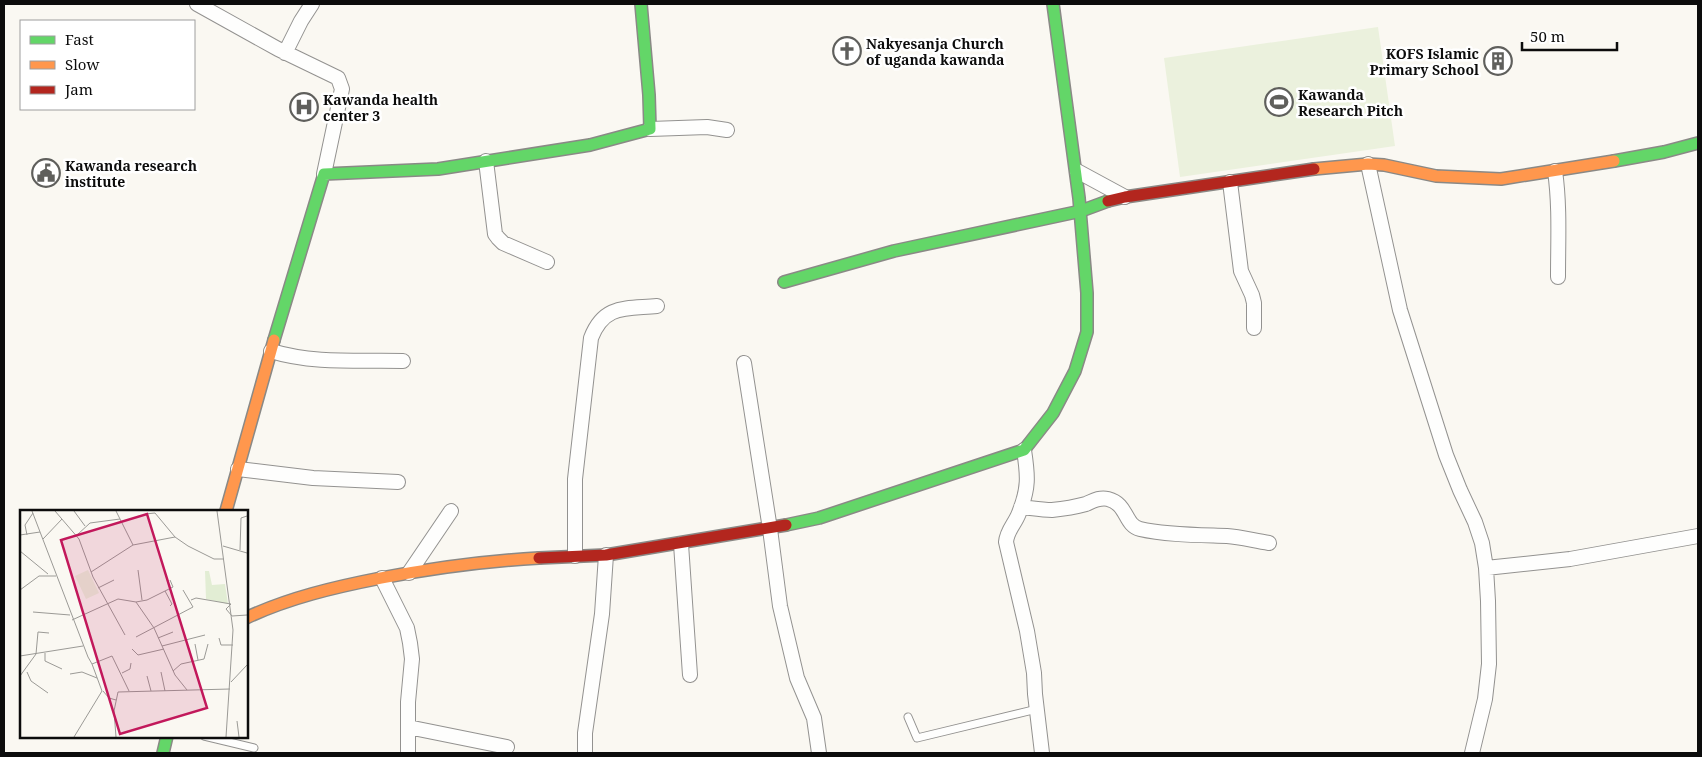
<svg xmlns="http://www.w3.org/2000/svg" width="1702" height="757" font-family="'Noto Serif',serif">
	<rect width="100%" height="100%" fill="#faf8f2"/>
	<path fill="#ebf1dd" d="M1378,27L1395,146L1180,177L1164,58Z"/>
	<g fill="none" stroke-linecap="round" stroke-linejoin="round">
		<defs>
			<path id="lane" d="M908,717L917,738L1037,709
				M204,736L254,748"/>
			<path id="street" d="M197,4L278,49L338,78L342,89L324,174
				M285,53L301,21L312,4
				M650,129L707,127L727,130
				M486,161L495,234L498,238L503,243L547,262
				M1368,164L1400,310L1446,455L1460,490L1475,522L1482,543L1486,568L1488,601L1489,664L1485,699L1472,753
				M1077,171L1125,197
				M1555,171C1560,206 1558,241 1558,277
				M1230,182L1241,271L1252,295L1254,303V328
				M271,351C313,364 359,360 403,361
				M744,363L770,529L780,606L797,678L814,718L819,753
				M1024,450C1028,476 1029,488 1019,513C1015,524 1007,530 1006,542L1027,631L1034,673L1035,694L1042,753
				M238,469L313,478L398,482
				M1021,507C1031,508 1042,510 1052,510C1062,509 1075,507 1086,504C1093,501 1099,497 1108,499C1128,504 1124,525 1140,529C1166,535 1200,535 1227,536C1241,537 1255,541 1269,543
				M681,544L690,675
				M575,556V479L591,338C604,304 626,309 657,306
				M1486,568L1570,559L1698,536
				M409,573L451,511
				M382,578L407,628L410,643L412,659L408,702V753
				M408,727L507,747
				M585,753V733L602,614L606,555"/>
			<path id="fast" d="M1614,161L1664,152L1698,143
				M784,282L894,251L1081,211L1108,201
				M274,340L324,174L438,169L590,145L650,129L649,95L641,4
				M786,525L819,518L1024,450L1053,413L1075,371L1087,332V293L1079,198L1053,4
				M163,753L167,736"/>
			<path id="slow" d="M1314,169L1368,164L1384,165L1436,176L1501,179L1614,161
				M226,511L274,340
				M246,618C288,598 335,587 381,578C433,568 486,561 539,558"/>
			<path id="jam" d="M1108,201L1125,197L1314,169
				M539,558L606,555L786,525"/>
		</defs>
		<use href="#lane" stroke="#939290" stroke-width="9"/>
		<use href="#street" stroke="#939290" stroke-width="16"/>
		<use href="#fast" stroke="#8a8986" stroke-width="14"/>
		<use href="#slow" stroke="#8a8986" stroke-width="14"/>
		<use href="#jam" stroke="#8a8986" stroke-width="14"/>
		<use href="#lane" stroke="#fefefd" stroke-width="7"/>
		<use href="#street" stroke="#fefefd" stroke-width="14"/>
		<use href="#fast" stroke="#63d668" stroke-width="11"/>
		<use href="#slow" stroke="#ff974d" stroke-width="11"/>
		<use href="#jam" stroke="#b3261e" stroke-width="11"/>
	</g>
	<defs>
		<symbol id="church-ring" viewBox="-11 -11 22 22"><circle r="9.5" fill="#fff" stroke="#5f5f5c" stroke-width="1.5"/><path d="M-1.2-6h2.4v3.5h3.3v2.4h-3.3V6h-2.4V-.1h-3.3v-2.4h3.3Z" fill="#5f5f5c"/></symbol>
		<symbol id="building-ring" viewBox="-11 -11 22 22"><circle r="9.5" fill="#fff" stroke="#5f5f5c" stroke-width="1.5"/><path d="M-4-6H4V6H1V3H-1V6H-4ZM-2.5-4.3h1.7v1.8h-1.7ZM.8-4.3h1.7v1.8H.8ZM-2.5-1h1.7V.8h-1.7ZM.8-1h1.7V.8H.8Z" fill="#5f5f5c"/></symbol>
		<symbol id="stadium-ring" viewBox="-11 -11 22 22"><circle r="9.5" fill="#fff" stroke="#5f5f5c" stroke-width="1.5"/><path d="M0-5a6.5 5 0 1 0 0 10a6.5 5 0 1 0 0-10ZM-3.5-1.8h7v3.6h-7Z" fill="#5f5f5c"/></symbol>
		<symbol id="hospital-ring" viewBox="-11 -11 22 22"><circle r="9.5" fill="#fff" stroke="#5f5f5c" stroke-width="1.5"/><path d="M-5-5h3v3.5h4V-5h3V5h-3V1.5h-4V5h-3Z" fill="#5f5f5c"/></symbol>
		<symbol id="civic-ring" viewBox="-11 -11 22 22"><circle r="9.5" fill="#fff" stroke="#5f5f5c" stroke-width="1.5"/><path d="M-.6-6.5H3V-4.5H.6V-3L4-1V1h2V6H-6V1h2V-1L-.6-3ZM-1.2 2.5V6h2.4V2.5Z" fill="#5f5f5c"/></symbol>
	</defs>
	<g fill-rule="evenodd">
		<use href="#church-ring" x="831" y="35" width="32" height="32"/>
		<use href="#building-ring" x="1482" y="45" width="32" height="32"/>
		<use href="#stadium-ring" x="1263" y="86" width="32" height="32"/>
		<use href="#hospital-ring" x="288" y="91" width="32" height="32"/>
		<use href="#civic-ring" x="30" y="157" width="32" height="32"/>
	</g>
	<g text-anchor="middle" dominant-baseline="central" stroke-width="5" stroke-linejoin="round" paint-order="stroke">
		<g font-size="14" font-weight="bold" fill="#0c0c0c" stroke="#fff" text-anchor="start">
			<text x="866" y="43">Nakyesanja Church<tspan x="866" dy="16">of uganda kawanda</tspan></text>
			<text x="1479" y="53" text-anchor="end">KOFS Islamic<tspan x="1479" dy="16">Primary School</tspan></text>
			<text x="1298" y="94">Kawanda<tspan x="1298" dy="16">Research Pitch</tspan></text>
			<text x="323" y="99">Kawanda health<tspan x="323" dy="16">center 3</tspan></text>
			<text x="65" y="165">Kawanda research<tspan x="65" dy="16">institute</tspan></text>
		</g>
	</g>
	<g transform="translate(20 510)">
		<rect width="228" height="228" fill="#faf8f2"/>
		<path d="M185,61H189L192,75L205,74L208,94L186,89Z" fill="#e2edd4"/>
		<path d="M68,60L79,83L66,89L55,66Z" fill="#ebf1dd"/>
		<path fill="none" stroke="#9b9a96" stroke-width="1" d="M12,1L68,147L72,154L92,146L109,181M35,1L59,29L73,67L105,125M54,1L65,16M96,1L113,35M197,1L213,120L206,227M125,4L135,3L155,27L168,36L194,49H204M0,25L20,22M7,25L5,15L13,3M57,25L70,13L100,9M23,29L42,9M203,36L227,43M220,40L221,8L227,6M0,41L28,64M118,60L122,90M71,62L113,35L155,27M78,78L94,70M0,80L19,66H36M145,81L152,94L150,96M171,90L176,88L211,94M116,92L127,90L153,77L150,70M211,94L206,99L212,106L227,105M13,102L50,105M52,110L98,89L116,92L134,118L155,165L167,180M116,127L173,97L163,80M138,128L153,122M199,128L201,135H213M175,134L178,150M142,136L185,125M112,139L118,145L144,139M25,143V151L42,159M0,146L63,136M153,161L161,154L184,149L188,134M7,162L11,171L28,183M141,162L145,181M102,163L110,159L111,153M50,164L62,162L77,168M0,166L16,144L18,122L29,123M127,166L131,181M211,172L227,155M83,181L89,188L96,190M217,211L219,227M54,227L82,181L72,154M96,227L94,201L98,182L210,179"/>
		<path fill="#c2185b" fill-opacity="0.15" stroke="#c2185b" stroke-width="2.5" d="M127,4L187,198L100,224L41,30Z"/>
		<rect width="228" height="228" fill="none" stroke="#0c0c0c" stroke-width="2.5"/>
	</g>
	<rect width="1702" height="757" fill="none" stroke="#0c0c0c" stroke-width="10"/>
	<rect x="20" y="20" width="175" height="90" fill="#ffffff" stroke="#9e9e9e"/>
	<rect x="30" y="36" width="25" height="8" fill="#63d668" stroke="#9e9e9e"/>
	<text x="65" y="45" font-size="15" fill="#0c0c0c">Fast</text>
	<rect x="30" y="61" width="25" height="8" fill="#ff974d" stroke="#9e9e9e"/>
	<text x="65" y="70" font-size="15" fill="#0c0c0c">Slow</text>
	<rect x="30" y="86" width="25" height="8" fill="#b3261e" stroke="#9e9e9e"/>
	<text x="65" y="95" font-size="15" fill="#0c0c0c">Jam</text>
	<path d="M1522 42v8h95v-8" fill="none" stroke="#0c0c0c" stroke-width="2.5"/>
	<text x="1530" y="42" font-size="15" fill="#0c0c0c" stroke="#ffffff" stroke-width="4" paint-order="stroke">50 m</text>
</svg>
